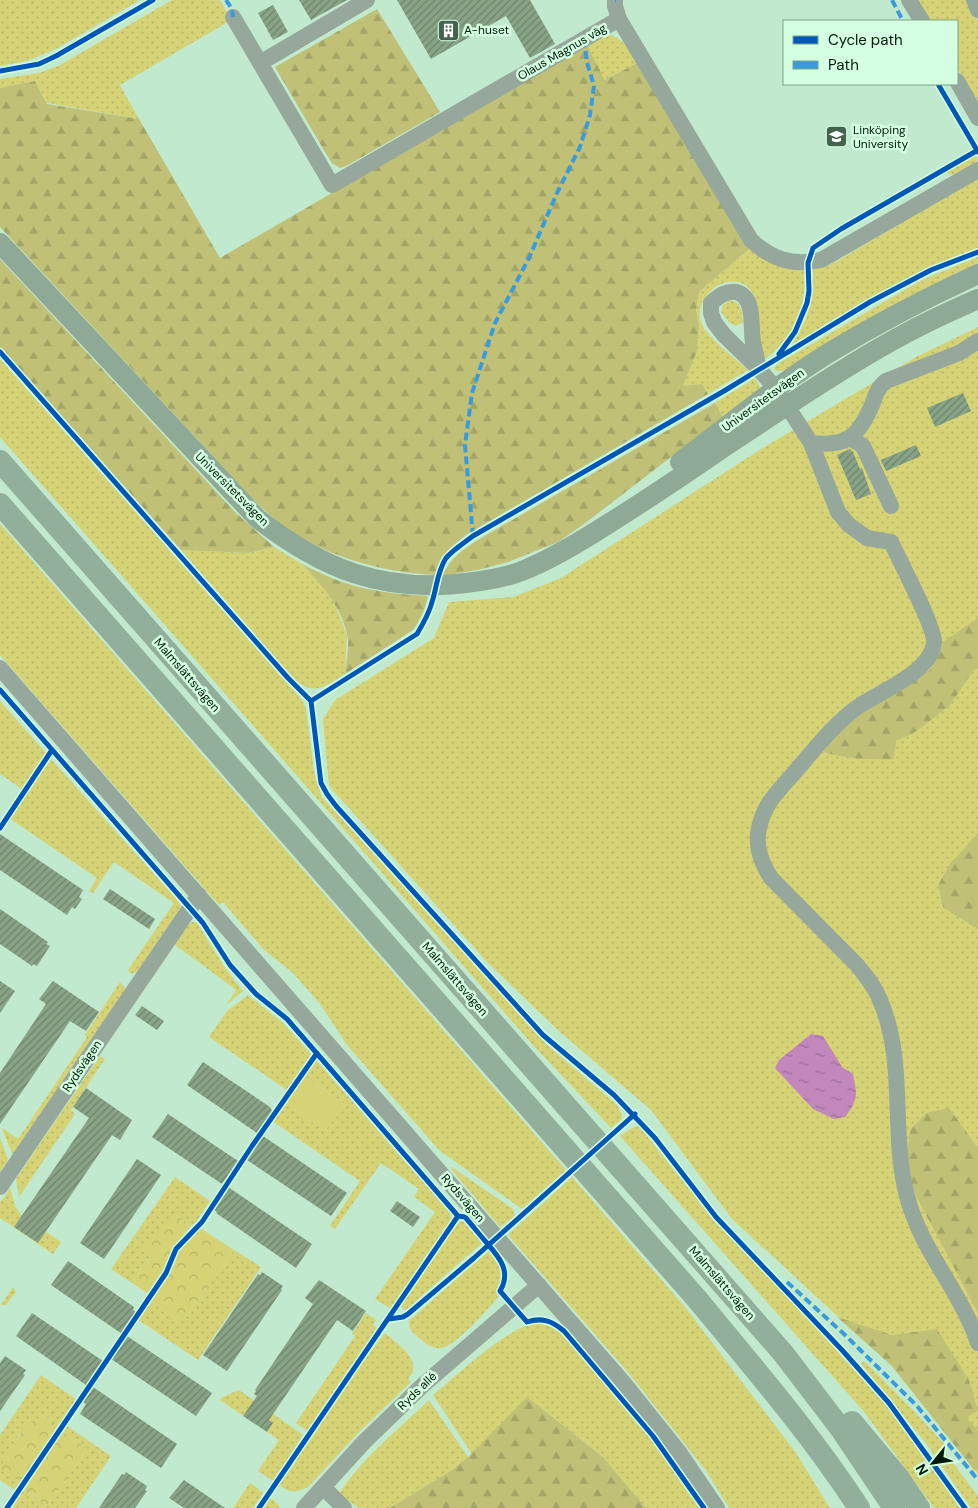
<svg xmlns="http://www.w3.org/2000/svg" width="978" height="1508" font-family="'DM Sans',sans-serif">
	<defs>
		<pattern id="grass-dots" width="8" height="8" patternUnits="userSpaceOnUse" patternTransform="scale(1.25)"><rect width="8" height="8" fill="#d6d377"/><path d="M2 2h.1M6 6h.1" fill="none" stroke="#b6b566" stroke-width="1.8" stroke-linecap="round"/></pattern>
		<pattern id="forest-firs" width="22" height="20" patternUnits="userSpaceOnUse" patternTransform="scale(1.25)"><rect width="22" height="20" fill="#c0c177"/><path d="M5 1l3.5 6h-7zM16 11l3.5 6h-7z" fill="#a3a566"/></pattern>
		<pattern id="park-crowns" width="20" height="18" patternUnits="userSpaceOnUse" patternTransform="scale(1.25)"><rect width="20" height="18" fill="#d6d377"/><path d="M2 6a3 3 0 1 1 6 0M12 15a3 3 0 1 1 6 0" fill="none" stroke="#b6b566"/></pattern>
		<pattern id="water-ripples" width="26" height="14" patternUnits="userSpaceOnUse" patternTransform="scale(1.25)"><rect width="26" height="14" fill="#c288bc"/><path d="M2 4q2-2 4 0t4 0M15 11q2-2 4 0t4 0" fill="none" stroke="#9b6e97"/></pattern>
		<pattern id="building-hatch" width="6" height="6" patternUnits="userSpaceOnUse" patternTransform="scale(1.25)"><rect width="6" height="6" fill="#88a386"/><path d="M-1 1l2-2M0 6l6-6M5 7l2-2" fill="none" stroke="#6d846c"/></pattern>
	</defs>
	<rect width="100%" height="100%" fill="#c1e9cd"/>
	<path fill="url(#grass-dots)" d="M0,0H140L56,49L27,61L0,66Z
		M172,0H220L228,14V22L120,85L139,119L47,103L35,81L0,88V79L39,73L60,65Z
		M917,0H969L978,21V104L957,68V21H930Z
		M611,35C625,40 629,50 637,63L605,80L587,45L603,36Z
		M976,155L978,162L953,175L946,173Z
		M978,178V248L915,274L793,345C795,335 803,326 807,316C812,300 813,285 813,268L825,267L837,261Z
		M750,248L804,270C807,307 795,336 765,359C759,344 758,327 756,311C755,306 756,300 754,296C737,261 685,297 704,328C714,343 735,358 748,370L708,394L702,384L683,386L697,351L699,326L696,309L699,292Z
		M978,257V267L791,371H776L774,368L781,362L922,280Z
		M730,300L739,304L742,312L743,322L736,326L729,322L721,312L723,305Z
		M978,327V1474L892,1366L732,1219L651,1110L560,1032L489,964L329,786L323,719L335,700L434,638L449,602L513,597L561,578L758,451L916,357Z
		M0,359L301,699L306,708L314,772L322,797L546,1044L617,1105L622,1115L621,1120L611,1128L532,1044L0,437Z
		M755,378L762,390L723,417L715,403Z
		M0,524L566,1170L522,1209L439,1150L347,1045L320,1004L293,973L264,950L223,902L219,905L0,655Z
		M274,547L302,564L319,581L334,602L347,635L345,674C326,685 316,697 295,680L181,550L248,553Z
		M0,701L46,753L23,790L0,774Z
		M51,759L179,902L181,907L138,971L131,974L128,970L174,903L114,862L93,893L89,891L97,878L9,818Z
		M192,922H195L198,924L225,968L243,991L226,1005L236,990L174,944L187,925Z
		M120,982L125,988L124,992L13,1154L10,1149L2,1128L18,1139L87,1037L85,1035Z
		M248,995L283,1023L311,1054L287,1090L209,1037L227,1011Z
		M100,1056L105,1059L71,1110L75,1114L19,1197L16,1179Z
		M316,1060L450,1213L451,1221L393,1307L390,1308L375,1299L435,1212L414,1197L419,1189L381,1163L335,1229L330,1226L360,1181L272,1121L285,1103L325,1131L344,1104L304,1076Z
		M639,1126L714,1220L790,1299L889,1408L960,1508H934L865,1413L620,1136L634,1127Z
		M0,1137L8,1160L0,1172Z
		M452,1167L513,1209L515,1216L500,1227L451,1169Z
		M175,1177L210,1201L196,1222L191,1226L177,1215L132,1283L111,1269Z
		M572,1177L685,1307L796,1453L830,1508H729L707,1472L627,1371L508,1235Z
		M10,1188L15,1206L21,1215L61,1242L53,1254L0,1218V1203Z
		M463,1221L482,1243L409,1307L405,1310L401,1307V1303L456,1223Z
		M234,1250L261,1267L198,1360L137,1319L150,1302L177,1319L186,1317Z
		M490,1250C501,1264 507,1276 497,1292L499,1296C489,1308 455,1347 441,1348C433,1349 426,1344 420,1339C414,1333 407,1330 410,1320Z
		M13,1287L16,1292L6,1305H1Z
		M366,1313L376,1320L373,1324L377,1328L307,1431L296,1423L355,1336L352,1334Z
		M537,1321L546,1322L561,1332L627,1408L674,1468L700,1508H646L603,1457L528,1398L472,1454L433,1395C466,1368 496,1336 537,1321Z
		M385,1333C398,1345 425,1361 408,1379L411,1382L360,1431L308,1487C296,1493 289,1493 279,1485L358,1368Z
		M864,1361L913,1410L946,1446L944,1451L978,1496V1508H971L925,1442L861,1364Z
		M41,1375L77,1400L60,1425L43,1415L19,1435L1,1468L20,1482L15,1490L0,1480V1435Z
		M239,1390L303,1435L273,1481L258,1471L279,1440L220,1400L222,1397Z
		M429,1400L468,1457L452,1470L390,1508H359L339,1494C359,1461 401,1427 429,1400Z
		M67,1426L111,1456L76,1508H11L23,1490L48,1506L87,1448L63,1432Z
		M250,1483L263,1493L253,1508H233Z
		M269,1497L275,1501L280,1508H262Z"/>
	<path fill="url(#forest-firs)" d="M377,9L440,112L348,165L340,168L332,163L325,152L275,67Z
		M587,45L605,80L637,63L750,248L699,292L696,309L699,326L697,351L683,386L702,384L708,394L466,535C450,547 441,556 435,575C379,572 322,556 277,521C267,513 258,504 249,495L0,227V88L35,81L47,104L139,119L220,258Z
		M0,259L235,512L274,547L248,553L181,550L0,347Z
		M715,403L723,417L584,524L558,542L508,562L482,569L442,576C451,558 460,552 476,541Z
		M302,564C316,571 330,578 345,583C372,592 400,594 428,596C425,609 421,619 413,630L345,674C346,662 350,646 347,634C341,606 321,584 302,564Z
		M978,618V667L973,671L950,705L917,731L896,741L894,759C871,760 846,759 824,752L826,741L853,715L930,670L940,652L944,641Z
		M978,833V927H974L943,907L938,885L950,864Z
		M949,1108L978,1148V1313L914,1192L906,1159L910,1130L926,1113Z
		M837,1317L892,1335L937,1329L969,1380L978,1411L966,1417L978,1431V1470H974L892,1366Z
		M527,1397L603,1457L646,1508H390L452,1470L468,1457Z"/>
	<path fill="url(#park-crowns)" d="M177,1215L191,1226L171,1251L166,1267L148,1294L132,1283L151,1255L144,1249L158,1229Z
		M200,1228L234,1250L185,1318L177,1319L150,1302L168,1275L174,1259L183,1246L190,1240Z
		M43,1415L60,1425L20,1482L0,1468C11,1448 22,1426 43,1415Z
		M63,1432L87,1448L48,1506L23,1490Z"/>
	<path fill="#d6d377" d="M304,1076L344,1104L325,1131L285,1103Z"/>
	<path fill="url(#water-ripples)" d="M811,1034L823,1036L842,1067L853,1074C857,1095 859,1099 845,1117L834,1119L813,1109L775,1068L779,1060Z"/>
	<path fill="url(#building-hatch)" d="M299,0H347L311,20Z
		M397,0H530L555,44L530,58L506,16L431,59Z
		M273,5L288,32L273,40L258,13Z
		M963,393L971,411L935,427L927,408Z
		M916,445L921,456L886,471L881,460Z
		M850,449L853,452L860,469L862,468L871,494L856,500L837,455Z
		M0,834L83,890L79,897L82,899L75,909L72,907L67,915L0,870Z
		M110,889L155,919L149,929L103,899Z
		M0,909L48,942L46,944L50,946L37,966L33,964L32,966L0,944Z
		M0,981L15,991L0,1013Z
		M53,981L99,1012L86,1031L70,1021L0,1124V1073L46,1004L39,999Z
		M142,1006L164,1021L157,1030L135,1015Z
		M203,1062L270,1107L272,1111L257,1133L187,1085Z
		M86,1088L132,1120L120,1140L112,1135L38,1243L14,1227L89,1118L73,1107Z
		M168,1114L238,1161L222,1184L152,1137Z
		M263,1136L347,1193L331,1216L247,1160Z
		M137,1159L161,1175L104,1259L80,1243Z
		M228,1187L312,1244L296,1268L216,1213L217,1212L213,1209Z
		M397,1201L420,1217L413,1227L390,1211Z
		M68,1261L134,1307L133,1310L136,1312L122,1334L51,1285Z
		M262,1272L283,1286L281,1289L282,1290L227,1371L203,1355L258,1274L260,1275Z
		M319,1280L366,1311L353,1331L337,1320L269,1420L273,1423L267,1432L243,1416L257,1396L254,1394L256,1391L255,1390L313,1304L305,1298Z
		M32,1313L103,1361L86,1385L16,1336Z
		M127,1336L212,1393L196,1416L111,1359Z
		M5,1356L26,1370L23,1374L25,1375L0,1411V1363Z
		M93,1387L177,1444L161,1468L80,1414L86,1404L83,1402Z
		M126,1472L147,1486L145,1490L147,1491L135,1508H99L122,1474L124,1475Z
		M184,1480L225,1508H184L169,1498Z"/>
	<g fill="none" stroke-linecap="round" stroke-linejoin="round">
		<path stroke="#95a89b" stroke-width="16" d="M615,0V6L619,19
			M909,0L922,21
			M974,0L978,10
			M233,17L332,185L619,19L751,240C772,260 793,266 821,260L978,170
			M260,63L367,0
			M957,81L978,118
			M759,369C757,360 755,351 753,342C750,326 756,297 736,292C726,290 718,297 711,303V313L714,322L724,335L759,369L776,389L811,443L838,512L849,525L867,538L891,542C899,559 935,628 934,642C932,672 881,691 859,706C836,722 818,745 800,766C790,778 778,790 769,803C764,811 761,819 759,828C755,846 761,863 771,878L857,965C866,976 875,987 880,1000C907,1063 890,1131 907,1196C921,1251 961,1291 978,1343
			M850,438L863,446L891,506
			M811,443C847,447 858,437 872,405C875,396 878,387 886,381L959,353L978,341
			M0,668L623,1382L679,1452L717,1508
			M0,1187L199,895
			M323,1487L344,1508
			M304,1508L364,1442L422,1386L539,1285"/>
		<path stroke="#8fa997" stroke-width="20" d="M0,243L257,518C322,569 382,593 466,583C484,581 504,578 522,571C552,559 580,542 608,524C648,499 688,472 727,445C781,410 834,373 890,342C918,326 948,312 978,299
			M680,462C728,425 776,386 827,354C876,324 926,298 978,274"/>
		<path stroke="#92af9b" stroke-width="22" d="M0,461L783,1353L841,1429L894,1508
			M0,504L697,1299C753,1367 811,1434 859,1508
			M852,1422L898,1477L919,1508"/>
		<path stroke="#399bde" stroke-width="4" stroke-dasharray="8 4" stroke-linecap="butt" d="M226,0L232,9L233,17
			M615,0H616
			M892,0L903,21
			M473,536L465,445L472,393L495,323L529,258L557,193L580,147L590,115L594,86L587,62L584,39
			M787,1282L845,1335L917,1406L978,1480"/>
		<defs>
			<path id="cycleway" d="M0,71L39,64L56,56L153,0
				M938,84L978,152
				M0,352L288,678L311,701L321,783L327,794L336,806L543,1035L614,1095L655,1138L716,1217L842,1350L889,1403L965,1508
				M779,354L795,332L807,303L809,291L808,263L813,248L841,229L978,150
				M0,690L203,923L230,965L256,994L287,1019L458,1216L465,1217C472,1225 479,1234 486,1242C499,1257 512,1271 500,1291L527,1322C542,1317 552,1321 564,1331L653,1436L704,1508
				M311,701L417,634C423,624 429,614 432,602C437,587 437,572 446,558C454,549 464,543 473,536L724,391L870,302L931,270L978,252
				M0,828L52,750
				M389,1319L403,1317L408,1314L474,1258L635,1114
				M7,1508L166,1273L176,1249L202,1222L252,1146L317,1053
				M259,1508L458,1216"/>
		</defs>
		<use href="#cycleway" stroke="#d4ffe0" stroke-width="8"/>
		<use href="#cycleway" stroke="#0057b8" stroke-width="5"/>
	</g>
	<defs>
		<symbol id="building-square" viewBox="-11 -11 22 22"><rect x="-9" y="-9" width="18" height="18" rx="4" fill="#44634e" stroke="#d4ffe0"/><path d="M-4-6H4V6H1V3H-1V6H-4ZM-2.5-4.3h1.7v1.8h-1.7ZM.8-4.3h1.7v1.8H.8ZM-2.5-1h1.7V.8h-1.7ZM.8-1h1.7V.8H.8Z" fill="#fff"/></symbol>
		<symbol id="university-square" viewBox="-11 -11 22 22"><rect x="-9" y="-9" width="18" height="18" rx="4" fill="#44634e" stroke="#d4ffe0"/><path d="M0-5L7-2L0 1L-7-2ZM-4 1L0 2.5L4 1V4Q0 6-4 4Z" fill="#fff"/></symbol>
	</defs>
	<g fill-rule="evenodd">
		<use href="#building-square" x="436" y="18" width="25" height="25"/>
		<use href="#university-square" x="824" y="124" width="25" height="25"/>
	</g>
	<g text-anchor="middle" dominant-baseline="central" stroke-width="5" stroke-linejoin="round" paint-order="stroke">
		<g font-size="12" fill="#001b0a" stroke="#d4ffe0" text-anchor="start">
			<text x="464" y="30">A-huset</text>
			<text x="853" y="130">Linköping<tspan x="853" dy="14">University</tspan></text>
		</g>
		<g font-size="12" fill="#001b0a" stroke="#d4ffe0">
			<text transform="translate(562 52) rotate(-30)">Olaus Magnus väg</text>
			<text transform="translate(763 400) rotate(-36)">Universitetsvägen</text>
			<text transform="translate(232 489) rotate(45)">Universitetsvägen</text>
			<text transform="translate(187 675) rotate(49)">Malmslättsvägen</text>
			<text transform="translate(455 979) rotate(49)">Malmslättsvägen</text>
			<text transform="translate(82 1066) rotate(-56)">Rydsvägen</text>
			<text transform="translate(463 1198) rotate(49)">Rydsvägen</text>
			<text transform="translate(722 1283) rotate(49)">Malmslättsvägen</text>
			<text transform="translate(417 1391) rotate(-44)">Ryds allé</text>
		</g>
	</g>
	<rect x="783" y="20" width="175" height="65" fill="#d4ffe0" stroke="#7fa48a"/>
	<rect x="793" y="36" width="25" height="8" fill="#0057b8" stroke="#7fa48a"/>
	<text x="828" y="45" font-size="15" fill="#001b0a">Cycle path</text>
	<rect x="793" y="61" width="25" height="8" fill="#399bde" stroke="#7fa48a"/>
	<text x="828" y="70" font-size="15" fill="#001b0a">Path</text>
	<g transform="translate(933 1463) rotate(240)" stroke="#d4ffe0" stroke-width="4" paint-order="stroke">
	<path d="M0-4L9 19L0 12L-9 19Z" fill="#001b0a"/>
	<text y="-8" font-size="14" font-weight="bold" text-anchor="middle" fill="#001b0a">N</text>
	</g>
</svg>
